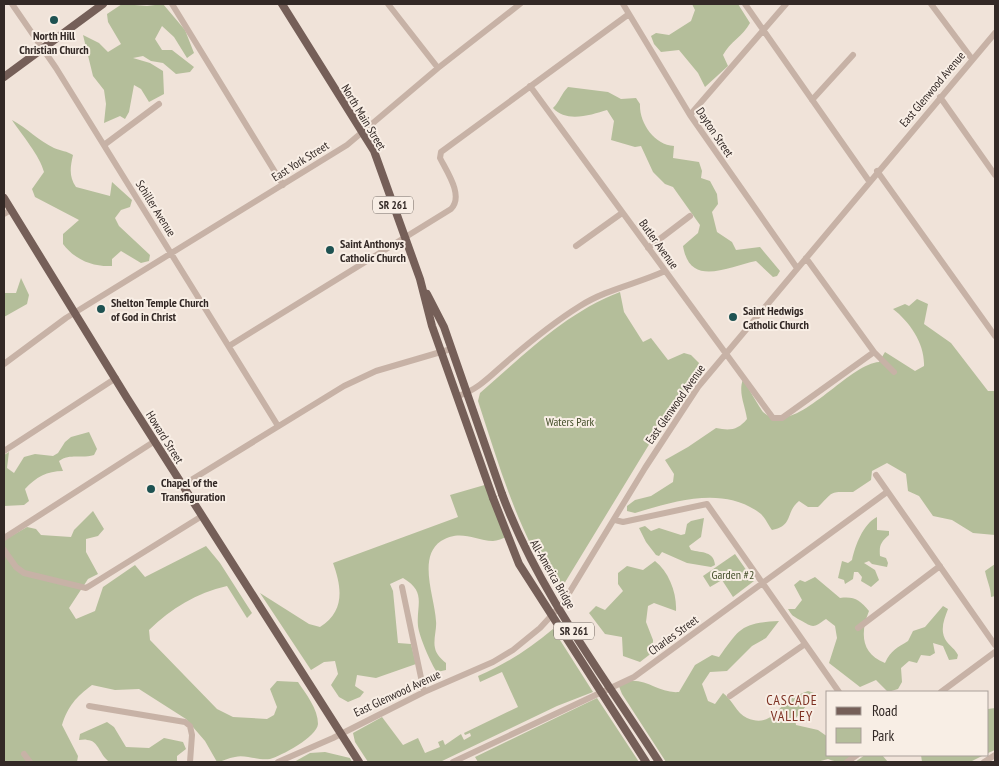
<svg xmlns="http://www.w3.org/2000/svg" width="999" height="766" font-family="'PT Sans Narrow',sans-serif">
	<rect width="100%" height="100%" fill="#f0e3d9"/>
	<path fill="#b4be9a" d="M122,4L147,6L163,4L185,30L194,53L187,58L174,37L162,26L155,39L162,50H172L194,67L190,72L176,74L163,63L151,61L143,56L133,58L150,63L163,71L164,94L149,102L141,89L134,85L129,112L125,119L120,116L104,123L106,104L104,90L93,76L83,35L99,43L108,52L121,44L108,22L107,14Z
		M692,4H738L750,23C743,36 730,42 723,55L728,66L705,87L698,73L679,50L661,52L654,44L651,36L656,33L669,35L691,21L695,10Z
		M568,87L608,92L621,99L636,98L640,104C639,122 654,145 674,146L673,158L699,162L702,171L701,178L710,181L717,194L718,204L712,212L717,232L732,242L736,250L760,247L780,271L777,276L773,277L756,261C727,267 690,288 683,246L698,233L700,225L673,187L665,184L653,172L641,146L635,147L611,140L614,121L607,110C591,115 566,123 553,108C560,101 561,94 568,87Z
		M12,120C27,128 39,141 54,148C61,151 67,151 73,155C70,168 69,177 76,187L110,196L112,182L132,200L130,207L121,210L115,218L119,226L150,255L149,261L141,263L121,251L112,259V266C93,267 75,260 63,244V234L79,220L35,197L32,189L44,172C40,156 22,135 12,120Z
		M21,278L29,295L27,304L4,317V293H16Z
		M620,292L624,312L643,342L651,338L668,360L684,353L691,355L699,363L691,383L675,402L564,584L557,590C517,530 500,468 478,401L480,393C524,355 565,313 620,292Z
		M917,299L928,304L924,324L951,343L988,391H995V535L973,533L952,520L933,516L919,496L908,491L906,474L887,463L872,471L871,480L853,492C829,492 835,490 818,507H808L799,501C785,512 794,526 772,530C769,526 765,518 761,514C724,485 675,501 635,513L627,511V506L635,500L651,496L673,482L674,474L665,460L688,447L716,428C730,431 738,430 747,419C745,405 738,393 743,379C747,386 760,408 763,412C793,440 847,364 879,362L885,352L915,371L924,366C925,344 910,322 893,309L905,304L909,306Z
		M89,432L97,449L94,455C82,459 70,453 59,461L63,471C47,471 36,477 25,489L29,501L24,505L4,506V455L9,452L7,468L14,473L24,457L35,454L53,456L58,453L65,442L71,437Z
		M488,484L507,537C503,538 497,541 493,541C474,540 460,529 441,541C417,557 435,598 436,621C437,629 433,640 435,648C436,654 441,659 446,663V670L437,672C431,664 419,636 418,626C416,605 427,592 403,578L390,584L393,591L398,643L411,644L416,664L376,678L357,675L355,686L364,692L360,697L348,702L339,697L331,685L338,674L335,661L324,662L311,670L260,593L309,624L320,627C345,611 342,588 333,563L458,517L450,495Z
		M93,511L104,529L98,536L86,539V552L98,574L88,579L69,608L76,619L95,611L103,587L135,565L145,577L206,546L220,563L252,613L247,618L227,586C196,593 172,608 149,630L150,640L217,709L233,717L267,719L274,715L277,707L270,689L277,681L298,682C306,694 318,709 318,724C317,737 281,756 270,759C259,761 245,754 235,757C228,758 224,761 217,762L205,741L186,719L139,689L115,690L92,685C76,697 68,706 62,725L78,756L77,762H4V538L6,539L27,527L36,529L41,535L71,537L74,530Z
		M877,517V530L889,531V535C881,542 879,545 880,556L886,558L888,563L887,567L872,564L869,561L864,563L875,570L879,580L871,587L861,581L862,577L858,572H854L853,579L845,584L844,580L838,578L842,561L848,563L852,560C855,546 863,524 877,517Z
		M704,518L701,537L689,546L691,550C702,553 714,551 715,565L711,567L687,563L662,552L659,556L656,555L646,542L639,528L645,526L651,531L659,528L681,535L685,534L687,524L691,521Z
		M735,554L754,581L733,597L722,580L710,587L703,576Z
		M655,561C669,572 677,593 676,611L654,603L648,606L646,622L653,640V652L640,662L623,656L622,637L605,634L589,613L596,606L605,610L623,591L618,584V573L627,566L643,570Z
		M995,564V596L991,597C991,588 987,581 985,571Z
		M815,577L840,598C854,596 860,600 869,611C860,633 861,654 885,663C891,650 897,648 908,641L913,631L925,627L943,606L948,609C944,620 939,631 947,642C951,647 955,649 958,655L957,659L949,660L943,646L933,643L935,653L930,656L921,655L917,663L909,661L901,668L902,682L898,689L888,692L876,680L860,687L829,663L837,638L835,626L826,619C813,628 814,628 800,620C793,616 792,616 788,609H795L802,600L794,585L800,580L805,582Z
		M779,621L766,638L752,646L727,671L710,672L702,684L708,701L715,704L723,693C733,700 736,713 747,718C770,728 777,708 790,699C795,696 802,693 808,691L814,693L812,699L795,719L796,725L818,730L828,737V755H857C847,762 840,764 828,759L817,762H666L622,694L618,684C644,673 656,694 679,692L695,665L712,655L719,657C740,628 741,623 779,621Z
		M553,629L593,692L557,706L440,762H368L355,742L353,733L382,717L403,745L418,738L425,753L440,747L438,742L443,740L445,745L461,734L464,740L471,736L470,733L465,735L464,733L518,707L502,672L480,682L478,676C506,664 529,649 553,629Z
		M597,698L639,762H478L475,757Z
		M995,708V750L988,753V709Z
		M107,722L114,727L126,747L149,748L164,738L183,742L186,749L177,756V762H110C100,757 99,740 87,740C85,739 82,740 79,740L80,734Z
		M325,752L350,758L352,762H294L310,753Z
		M865,755H882L888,762H855Z
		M921,755H984L970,762H922Z"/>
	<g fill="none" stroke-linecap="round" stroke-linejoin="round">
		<path stroke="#c7b2a6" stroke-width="6" d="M12,4L56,68L278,426
			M172,4L283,185
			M388,4L438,68
			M623,4L690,115L797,268
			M745,4L869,181
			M931,4L972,59
			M530,86L773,418H782L874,352
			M940,97L995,175
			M812,100L853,55
			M690,115L786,4
			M104,145L159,104
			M877,171L995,336
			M4,214L11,210
			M576,246L622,213
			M648,248L690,216
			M806,258L874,352L894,372
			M229,346L451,209C464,196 447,172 440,158L441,152L629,14
			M4,364L66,318L347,145L438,68L520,4
			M458,396C480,389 493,373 510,359C532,340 556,321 580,306C607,289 637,284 665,271
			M4,451L116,378
			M876,475L995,645
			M183,485L344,386L376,371L451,349
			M615,520L623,522L707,504L839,692
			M4,538L155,441
			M4,550L16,567L24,573L86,588L202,516
			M402,587L424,692
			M858,628L940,566
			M941,692L995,652
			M730,696L805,644
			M89,706L185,722L190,726L192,735L190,762
			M24,754L30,762
			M278,762L333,738L424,692L493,662L513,650L540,628L563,603L645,468L698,387L995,33
			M453,762L634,677L887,492
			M847,762L857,755
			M984,762L995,755"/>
		<path stroke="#755f58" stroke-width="8" d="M282,4L374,151L420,279L432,326L493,498
			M4,77L103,4
			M4,198L127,398L359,762
			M427,294L444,327L502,494"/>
		<path stroke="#755f58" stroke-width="8" d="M502,494C538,591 603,675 659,762
			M493,498L519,564L646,762"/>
	</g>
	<g fill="#1e5252" stroke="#f8eee5" stroke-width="2">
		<circle cx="54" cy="20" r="5"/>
		<circle cx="330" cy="250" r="5"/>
		<circle cx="101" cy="309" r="5"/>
		<circle cx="733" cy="317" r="5"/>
		<circle cx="151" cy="489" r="5"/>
	</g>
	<g text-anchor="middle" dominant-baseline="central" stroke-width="4" stroke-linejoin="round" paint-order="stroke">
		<g fill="#f8eee5" stroke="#6e645f" stroke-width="1">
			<rect x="373" y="196.5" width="40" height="17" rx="4"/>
			<rect x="554" y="622.5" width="40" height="17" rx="4"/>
		</g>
		<g font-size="11" font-weight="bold" fill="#332926">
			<text x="393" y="205">SR 261</text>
			<text x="574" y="631">SR 261</text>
		</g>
		<g font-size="12" font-weight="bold" fill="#332926" stroke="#f8eee5" text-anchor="start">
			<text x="54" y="35" text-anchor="middle">North Hill<tspan x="54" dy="14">Christian Church</tspan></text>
			<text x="340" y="243">Saint Anthonys<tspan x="340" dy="14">Catholic Church</tspan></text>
			<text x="111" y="302">Shelton Temple Church<tspan x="111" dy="14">of God in Christ</tspan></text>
			<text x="743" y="310">Saint Hedwigs<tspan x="743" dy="14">Catholic Church</tspan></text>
			<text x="161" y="482">Chapel of the<tspan x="161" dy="14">Transfiguration</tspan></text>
		</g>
		<g font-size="12" fill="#332926" stroke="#f8eee5">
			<text transform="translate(932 89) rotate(-50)">East Glenwood Avenue</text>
			<text transform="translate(364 117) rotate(59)">North Main Street</text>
			<text transform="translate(715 132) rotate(56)">Dayton Street</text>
			<text transform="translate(300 161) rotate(-32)">East York Street</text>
			<text transform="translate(156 208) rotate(58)">Schiller Avenue</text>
			<text transform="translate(659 244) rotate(54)">Butler Avenue</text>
			<text transform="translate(675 404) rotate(-55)">East Glenwood Avenue</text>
			<text transform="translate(165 437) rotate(58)">Howard Street</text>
			<text transform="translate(553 574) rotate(60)">All-America Bridge</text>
			<text transform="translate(673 635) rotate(-36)">Charles Street</text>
			<text transform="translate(397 693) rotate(-25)">East Glenwood Avenue</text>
		</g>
		<g font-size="12" fill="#45502b" stroke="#f8eee5">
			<text x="570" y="421">Waters Park</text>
			<text x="733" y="574">Garden #2</text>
		</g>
		<g font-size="14" letter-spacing="1" fill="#7e3223" stroke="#f8eee5">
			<text x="792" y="700">CASCADE<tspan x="792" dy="16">VALLEY</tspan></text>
		</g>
	</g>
	<rect width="999" height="766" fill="none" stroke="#332926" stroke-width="10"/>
	<rect x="826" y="691" width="162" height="65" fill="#f8eee5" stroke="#a99f99"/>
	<rect x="836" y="707" width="25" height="8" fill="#755f58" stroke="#a99f99"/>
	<text x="872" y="716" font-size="15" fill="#332926">Road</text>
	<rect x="836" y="728" width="25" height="15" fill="#b4be9a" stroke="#a99f99"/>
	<text x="872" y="741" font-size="15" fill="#332926">Park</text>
</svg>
